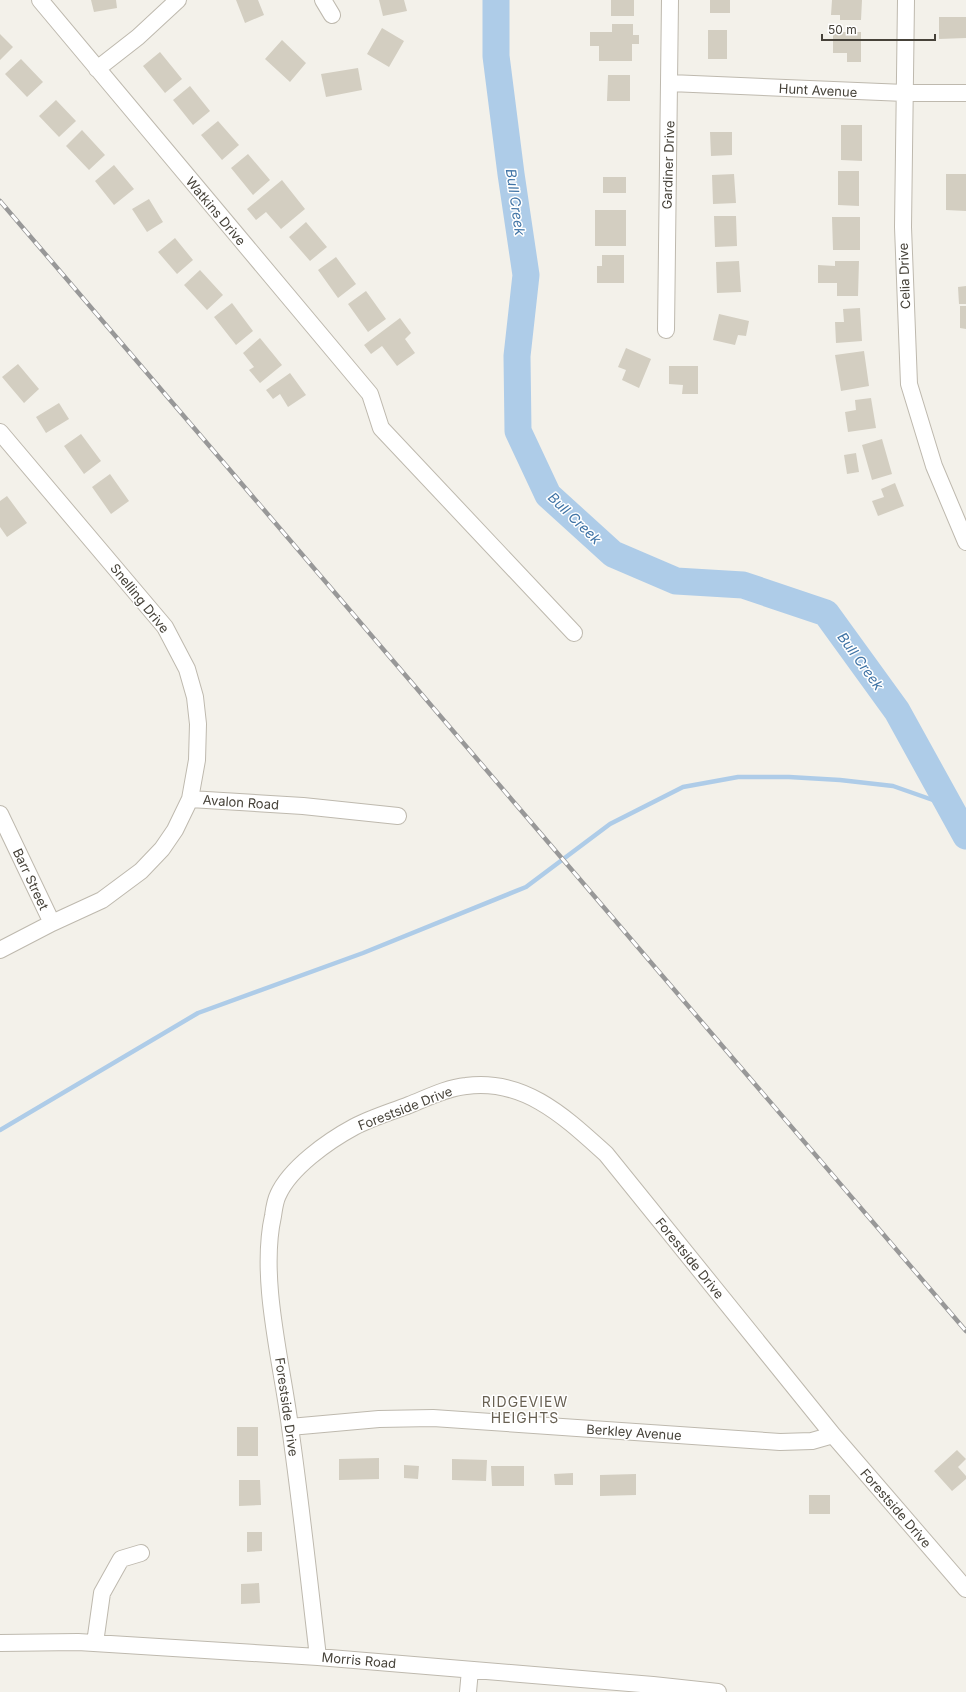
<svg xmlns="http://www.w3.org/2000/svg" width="966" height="1692" font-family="Inter,sans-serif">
	<rect width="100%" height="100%" fill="#f3f1ea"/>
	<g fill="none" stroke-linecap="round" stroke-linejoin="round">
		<path stroke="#aecce8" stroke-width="4.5" d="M0,1130L198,1013L363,953L526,887L610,824L683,787L738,777H789L840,780L893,786L950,806"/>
		<path stroke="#aecce8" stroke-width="27" d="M496,0V56L511,174L526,275L517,356L518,431L548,495L613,554L676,581L743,585L826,613L897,711L966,836"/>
	</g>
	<path fill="#d3cec1" d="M91,0H116L117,8L94,12Z
		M236,0H258L264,15L245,23Z
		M379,0H404L407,11L383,16Z
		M611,0H634V16H611Z
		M710,0H730V13H710Z
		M832,0H862L861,20H840V15H831Z
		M939,17H966V38L939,39Z
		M612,24H633V35H639V44H632V61H599V46H590V32H612Z
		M382,28L404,41L389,67L367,54Z
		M708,30H727V59H708Z
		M833,32H861V62H847V53H833Z
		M0,34L13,47L0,60Z
		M282,40L306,63L290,82L265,59Z
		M160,52L182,79L165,93L143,66Z
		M21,59L43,82L27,97L5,74Z
		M358,68L362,90L326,97L321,74Z
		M608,75H630V101H607Z
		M190,86L210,111L193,125L173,100Z
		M56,100L76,121L59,137L39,116Z
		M218,121L239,145L222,160L201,135Z
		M841,125H862V161L841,160Z
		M82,130L105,155L89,170L66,146Z
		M710,132H732V155L711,156Z
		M248,154L270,180L253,195L231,168Z
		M114,165L134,189L114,205L95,181Z
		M838,171H859V206L838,205Z
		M734,174L736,203L713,204L712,175Z
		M946,174H966V211L946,210Z
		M603,177H626V193H603Z
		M282,180L305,209L281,229L266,212L256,220L247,209Z
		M149,199L163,222L147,232L132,209Z
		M595,210H626V246H595Z
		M714,216H736L737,246L715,247Z
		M832,217H860V250H833Z
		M306,222L327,247L310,261L289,237Z
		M175,238L193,260L177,274L158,252Z
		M602,255H624V283H597V266H602Z
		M336,257L356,284L338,298L318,270Z
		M739,261L741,292L717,293L716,262Z
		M835,261H859L858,296H837V283H818V265L835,266Z
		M200,270L223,295L207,310L184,285Z
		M966,286V304H959L958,287Z
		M366,291L386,319L368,332L348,304Z
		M232,303L253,331L236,345L214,317Z
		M960,306H966V329L960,328Z
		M860,308L862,341L836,343L835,322H844L843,309Z
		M719,314L749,321L746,336L738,335L735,345L713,340Z
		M400,318L411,333L405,339L415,353L397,366L382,346L371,354L364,345Z
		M260,338L282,365L260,383L249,370L254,367L243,353Z
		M626,348L651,359L639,388L622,380L626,370L618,367Z
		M864,351L869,386L841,391L835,355Z
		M18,364L39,389L24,403L2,377Z
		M669,366H698V394H682L683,385L669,384Z
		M290,373L306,395L288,407L280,394L273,399L266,390Z
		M871,398L876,428L848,432L845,412L856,410L855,400Z
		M59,403L69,419L46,433L36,417Z
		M81,434L101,461L84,474L64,446Z
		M882,439L892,474L872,480L862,445Z
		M856,453L859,472L847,474L844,455Z
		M110,474L129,501L111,514L92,487Z
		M895,483L904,506L878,516L872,501L884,497L881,489Z
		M7,496L27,523L7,537L0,527V501Z
		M237,1427H258V1456H237Z
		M957,1450L966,1459L958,1467L966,1476V1479L952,1491L934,1471Z
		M379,1458V1479L339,1480V1459Z
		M452,1459L487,1460L486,1481L452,1480Z
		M404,1465L419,1466L418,1479L404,1478Z
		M491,1466H524V1486H492Z
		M573,1473V1485H555L554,1474Z
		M636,1474V1495L600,1496V1475Z
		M239,1480H260L261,1505L239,1506Z
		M809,1495H830V1514H809Z
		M247,1532H262V1551L247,1552Z
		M259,1583L260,1603L241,1604V1584Z"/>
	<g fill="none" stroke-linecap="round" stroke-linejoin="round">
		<defs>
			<path id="minor" d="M40,0L370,394L381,428L574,633
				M323,0L332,15
				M906,0L903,227L909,384L934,466L966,542
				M97,69L138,37L178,0
				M670,83L905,93H966
				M666,330L670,0
				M0,432L165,627L187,669L195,697L198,724L197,760L190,799L175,830L162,849L141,871L102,900L52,923L0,950
				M190,799L303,806L398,816
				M0,814L52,923
				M290,1427L379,1419L433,1418L780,1442L812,1441L833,1435
				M0,1643L78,1642L318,1657L653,1685L718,1692
				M95,1643L102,1593L121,1559L141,1553
				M318,1657C309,1580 301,1504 290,1427C282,1363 259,1279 273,1216C274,1209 275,1201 278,1195C290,1168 328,1141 354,1127C371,1118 391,1112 409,1105C427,1098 446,1088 466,1086C525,1078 566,1118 606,1154L833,1435L966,1589
				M468,1692L470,1670"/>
		</defs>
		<use href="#minor" stroke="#beb9ae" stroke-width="18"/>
		<use href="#minor" stroke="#fff" stroke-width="16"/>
		<defs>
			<path id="rail" d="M0,201L966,1331"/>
		</defs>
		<use href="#rail" stroke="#989898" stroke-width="4.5"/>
		<use href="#rail" stroke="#fff" stroke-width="3" stroke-dasharray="9" stroke-linecap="butt"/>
	</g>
	<g text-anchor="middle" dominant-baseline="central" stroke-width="3" stroke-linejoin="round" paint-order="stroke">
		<g font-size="13" fill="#464239" stroke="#fff">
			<text transform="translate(818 90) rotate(3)">Hunt Avenue</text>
			<text transform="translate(668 165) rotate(-88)">Gardiner Drive</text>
			<text transform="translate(216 211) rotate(50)">Watkins Drive</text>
			<text transform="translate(904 276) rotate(-92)">Celia Drive</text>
			<text transform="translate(140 598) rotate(51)">Snelling Drive</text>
			<text transform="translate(241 802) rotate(4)">Avalon Road</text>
			<text transform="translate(31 879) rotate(65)">Barr Street</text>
			<text transform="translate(405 1108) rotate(-21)">Forestside Drive</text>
			<text transform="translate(690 1258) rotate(51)">Forestside Drive</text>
			<text transform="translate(287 1407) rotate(82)">Forestside Drive</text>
			<text transform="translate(634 1432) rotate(4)">Berkley Avenue</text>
			<text transform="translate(896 1508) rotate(49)">Forestside Drive</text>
			<text transform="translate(359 1660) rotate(5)">Morris Road</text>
		</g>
		<g font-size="14" font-style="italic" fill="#3f73a5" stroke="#fff">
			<text transform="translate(516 202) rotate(82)">Bull Creek</text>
			<text transform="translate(575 518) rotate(44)">Bull Creek</text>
			<text transform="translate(861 661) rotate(54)">Bull Creek</text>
		</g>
		<g font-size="14" letter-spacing="1" fill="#686052" stroke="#fff">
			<text x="525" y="1401">RIDGEVIEW<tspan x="525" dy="16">HEIGHTS</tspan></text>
		</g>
	</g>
	<path d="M822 34v6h113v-6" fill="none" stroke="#464239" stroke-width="2"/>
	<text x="828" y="34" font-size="12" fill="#464239" stroke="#ffffff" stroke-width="3" paint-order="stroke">50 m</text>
</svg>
